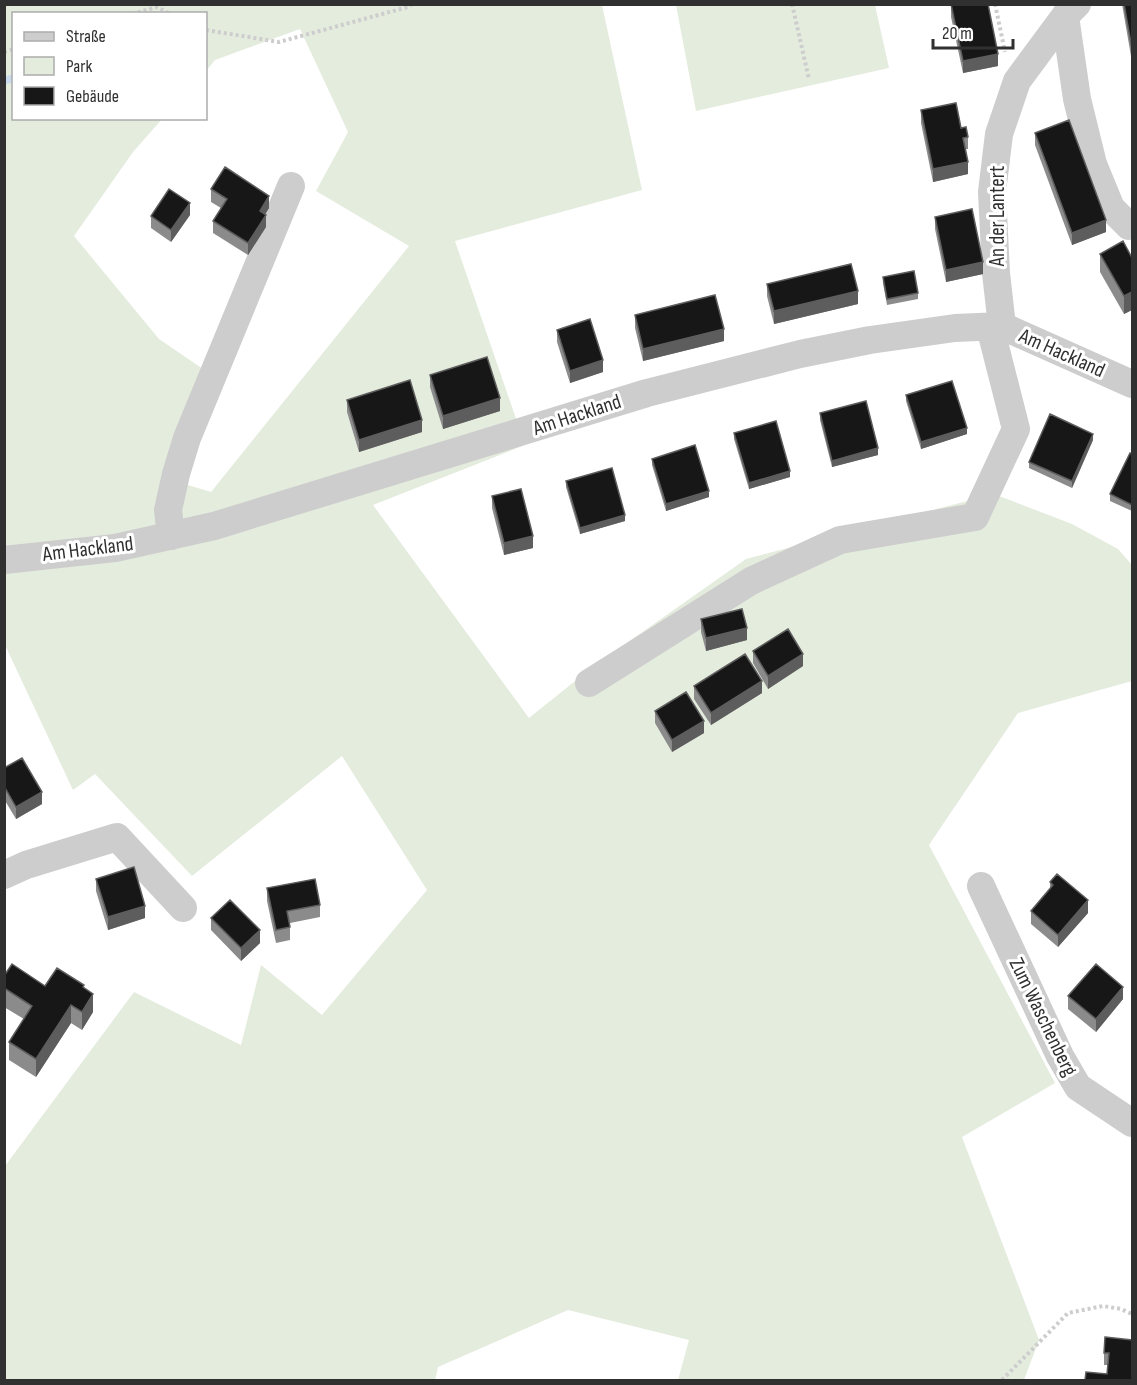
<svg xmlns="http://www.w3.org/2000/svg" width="1137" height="1385" font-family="'Sofia Sans Condensed',sans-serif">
	<rect width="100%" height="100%" fill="#fff"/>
	<path fill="#e4ecde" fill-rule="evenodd" d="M4,5H602L642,190L455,241L525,445L373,505L529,718L590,669L746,559L994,494L1072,524L1118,549L1132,565V681L1018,713L929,845L1055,1083L962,1137L1039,1340L1024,1380H678L689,1340L568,1310L438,1367L435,1380H5V1166L134,992L241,1045L261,965L322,1015L427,890L342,756L192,876L95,774L73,790L5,645ZM14,14H206V71L215,60L300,29L348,132L316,191L409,246L211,492L161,477L203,369L159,339L74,236L133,152L163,118H14Z
		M676,5H875L889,68L696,111Z"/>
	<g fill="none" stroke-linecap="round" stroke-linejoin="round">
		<path stroke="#cadbec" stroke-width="8" d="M4,81L14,78"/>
		<path stroke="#cdcdcd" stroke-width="4" stroke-dasharray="3 3" stroke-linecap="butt" d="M792,4L809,79
			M995,4L1005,52
			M132,14L157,7L170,14
			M206,30L279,42L408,7L412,4
			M4,52L14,49
			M1002,1380L1068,1313L1103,1306L1121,1309L1132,1314"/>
		<path stroke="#cdcdcd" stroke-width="28" d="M1065,16L1077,99L1093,164L1111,208L1129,226
			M1002,326L996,273L992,192L999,134L1017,81L1065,16L1077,4
			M171,536L168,510L176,474L187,438L291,186
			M4,560L115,548L214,526L647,393L800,354L870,340L955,328L1002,326L1132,384
			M589,683L751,581L840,540L975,517L1016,429L990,327
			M4,875L26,865L117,837L183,908
			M981,886L1060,1056L1078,1087L1132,1123"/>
	</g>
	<path fill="#8b8b8b" d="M951,4L998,66L963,73L951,17Z
		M1122,4H1132V62Z
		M921,110L961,128L968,137V149H966L968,174L933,182L921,123Z
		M1035,133L1106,232L1072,245L1035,145Z
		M211,189L269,208L265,214L266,227L248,255L213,233V221L221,208L211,202Z
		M190,215L171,242L151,228V216Z
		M935,217L983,274L946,282L935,229Z
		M1100,254L1132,258V310L1124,314L1100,272Z
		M883,277L918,293V299L887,305L883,283Z
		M767,284L858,304L774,324L767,296Z
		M635,315L724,341L643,361L635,328Z
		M557,330L603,372L570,383L557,342Z
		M430,375L500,411L443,429L430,387Z
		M906,395L967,434L921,449L906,401Z
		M347,400L422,432L359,452L347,412Z
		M820,413L878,455L832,467L820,420Z
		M734,433L790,477L749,489L734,439Z
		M1093,440L1072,488L1029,468V462Z
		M1132,454V511L1110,501V494Z
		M652,459L709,497L666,511L652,465Z
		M566,481L625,521L580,534L566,487Z
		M492,496L533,548L504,555L492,508Z
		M701,619L747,640L706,651L701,632Z
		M753,651L803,666L768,689L753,663Z
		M694,686L762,693L711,725L694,699Z
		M655,711L704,733L672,752L655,723Z
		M4,768L42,804L16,819L4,799Z
		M96,879L145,918L108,930L96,891Z
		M1050,882L1088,913L1058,947L1031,924V911L1050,890Z
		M267,888L320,905V917L290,923V940L276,943L267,901Z
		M211,918L260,943L241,961L211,930Z
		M4,976L45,986L84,988L93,1012L82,1030L71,1023L36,1077L9,1060V1042L24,1019L4,1007Z
		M1068,996L1123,999L1096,1032L1068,1009Z
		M1132,1340L1107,1374L1108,1365H1104V1353Z"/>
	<path fill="#5d5d5d" d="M998,54V66L963,73V61Z
		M968,162V174L933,182V169Z
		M269,196V208L260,223V211Z
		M190,203V215L171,242V230Z
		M266,215V227L248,255V243Z
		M1106,220V232L1072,245V233Z
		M983,262V274L946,282V270Z
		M858,291V304L774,324V311Z
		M1132,292V310L1124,314V296Z
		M724,329V341L643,361V349Z
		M603,360V372L570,383V371Z
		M500,398V411L443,429V416Z
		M422,420V432L359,452V440Z
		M967,428V434L921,449V442Z
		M1093,434V440L1072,488V481Z
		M878,448V455L832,467V461Z
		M790,471V477L749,489V483Z
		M709,491V497L666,511V504Z
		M625,515V521L580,534V528Z
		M533,536V548L504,555V543Z
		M747,628V640L706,651V638Z
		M803,654V666L768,689V676Z
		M762,681V693L711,725V713Z
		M704,721V733L672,752V740Z
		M42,792V804L16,819V807Z
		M1088,900V913L1058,947V935Z
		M145,906V918L108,930V917Z
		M260,930V943L241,961V948Z
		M1123,987V999L1096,1032V1019Z
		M93,994V1012L82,1030V1012Z
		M71,1005V1023L36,1077V1059Z"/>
	<path fill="#171717" stroke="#5d5d5d" stroke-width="1.5" d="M951,4H988L998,54L963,61Z
		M1124,4H1132V49Z
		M956,103L961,128L966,127L968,137L963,138L968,162L933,169L921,110Z
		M1069,120L1106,220L1072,233L1035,133Z
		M225,167L269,196L260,211L266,215L248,243L213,221L227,199L211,189Z
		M169,189L190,203L171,230L151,216Z
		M972,209L983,262L946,270L935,217Z
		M1123,241L1132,258V292L1124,296L1100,254Z
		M851,264L858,291L774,311L767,284Z
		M914,271L918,293L887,299L883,277Z
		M715,295L724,329L643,349L635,315Z
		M590,319L603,360L570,371L557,330Z
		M487,357L500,398L443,416L430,375Z
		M410,380L422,420L359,440L347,400Z
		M952,381L967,428L921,442L906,395Z
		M866,401L878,448L832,461L820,413Z
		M1050,414L1093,434L1072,481L1029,462Z
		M776,421L790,471L749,483L734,433Z
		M695,445L709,491L666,504L652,459Z
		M1130,453L1132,454V505L1110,494Z
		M612,468L625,515L580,528L566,481Z
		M521,489L533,536L504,543L492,496Z
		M742,609L747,628L706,638L701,619Z
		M788,629L803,654L768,676L753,651Z
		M745,654L762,681L711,713L694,686Z
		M686,692L704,721L672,740L655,711Z
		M22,758L42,792L16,807L4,786V768Z
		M134,867L145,906L108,917L96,879Z
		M1057,874L1088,900L1058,935L1031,911L1053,885L1050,882Z
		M315,879L320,905L287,911L290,927L276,930L267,888Z
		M230,900L260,930L241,948L211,918Z
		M12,964L45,986L57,968L84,985L83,987L93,994L82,1012L71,1005L36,1059L9,1042L32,1006L4,988V976Z
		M1096,964L1123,987L1096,1019L1068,996Z
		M1105,1337L1132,1340V1380H1085L1086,1372L1107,1374L1109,1353H1104Z"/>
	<g text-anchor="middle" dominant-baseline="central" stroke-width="6" stroke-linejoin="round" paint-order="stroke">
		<g font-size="21" fill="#303030" stroke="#fff">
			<text transform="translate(997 216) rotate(-90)">An der Lantert</text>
			<text transform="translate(1062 353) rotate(24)">Am Hackland</text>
			<text transform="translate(577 415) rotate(-18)">Am Hackland</text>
			<text transform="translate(88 549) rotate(-7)">Am Hackland</text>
			<text transform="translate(1043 1017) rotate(64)">Zum Waschenberg</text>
		</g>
	</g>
	<rect width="1137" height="1385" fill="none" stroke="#303030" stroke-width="12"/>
	<rect x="12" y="12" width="195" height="108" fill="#ffffff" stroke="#acacac" stroke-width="1.5"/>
	<rect x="24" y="32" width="30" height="9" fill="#cdcdcd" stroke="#acacac" stroke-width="1.5"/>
	<text x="66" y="42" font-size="18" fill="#303030">Straße</text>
	<rect x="24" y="57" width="30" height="18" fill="#e4ecde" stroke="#acacac" stroke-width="1.5"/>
	<text x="66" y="72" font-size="18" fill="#303030">Park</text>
	<rect x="24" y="87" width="30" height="18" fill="#171717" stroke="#acacac" stroke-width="1.5"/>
	<text x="66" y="102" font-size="18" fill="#303030">Gebäude</text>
	<path d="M933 39v9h80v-9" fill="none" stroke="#303030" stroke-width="3"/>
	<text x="942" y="39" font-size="18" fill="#303030" stroke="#ffffff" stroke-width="4.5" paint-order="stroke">20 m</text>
</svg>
